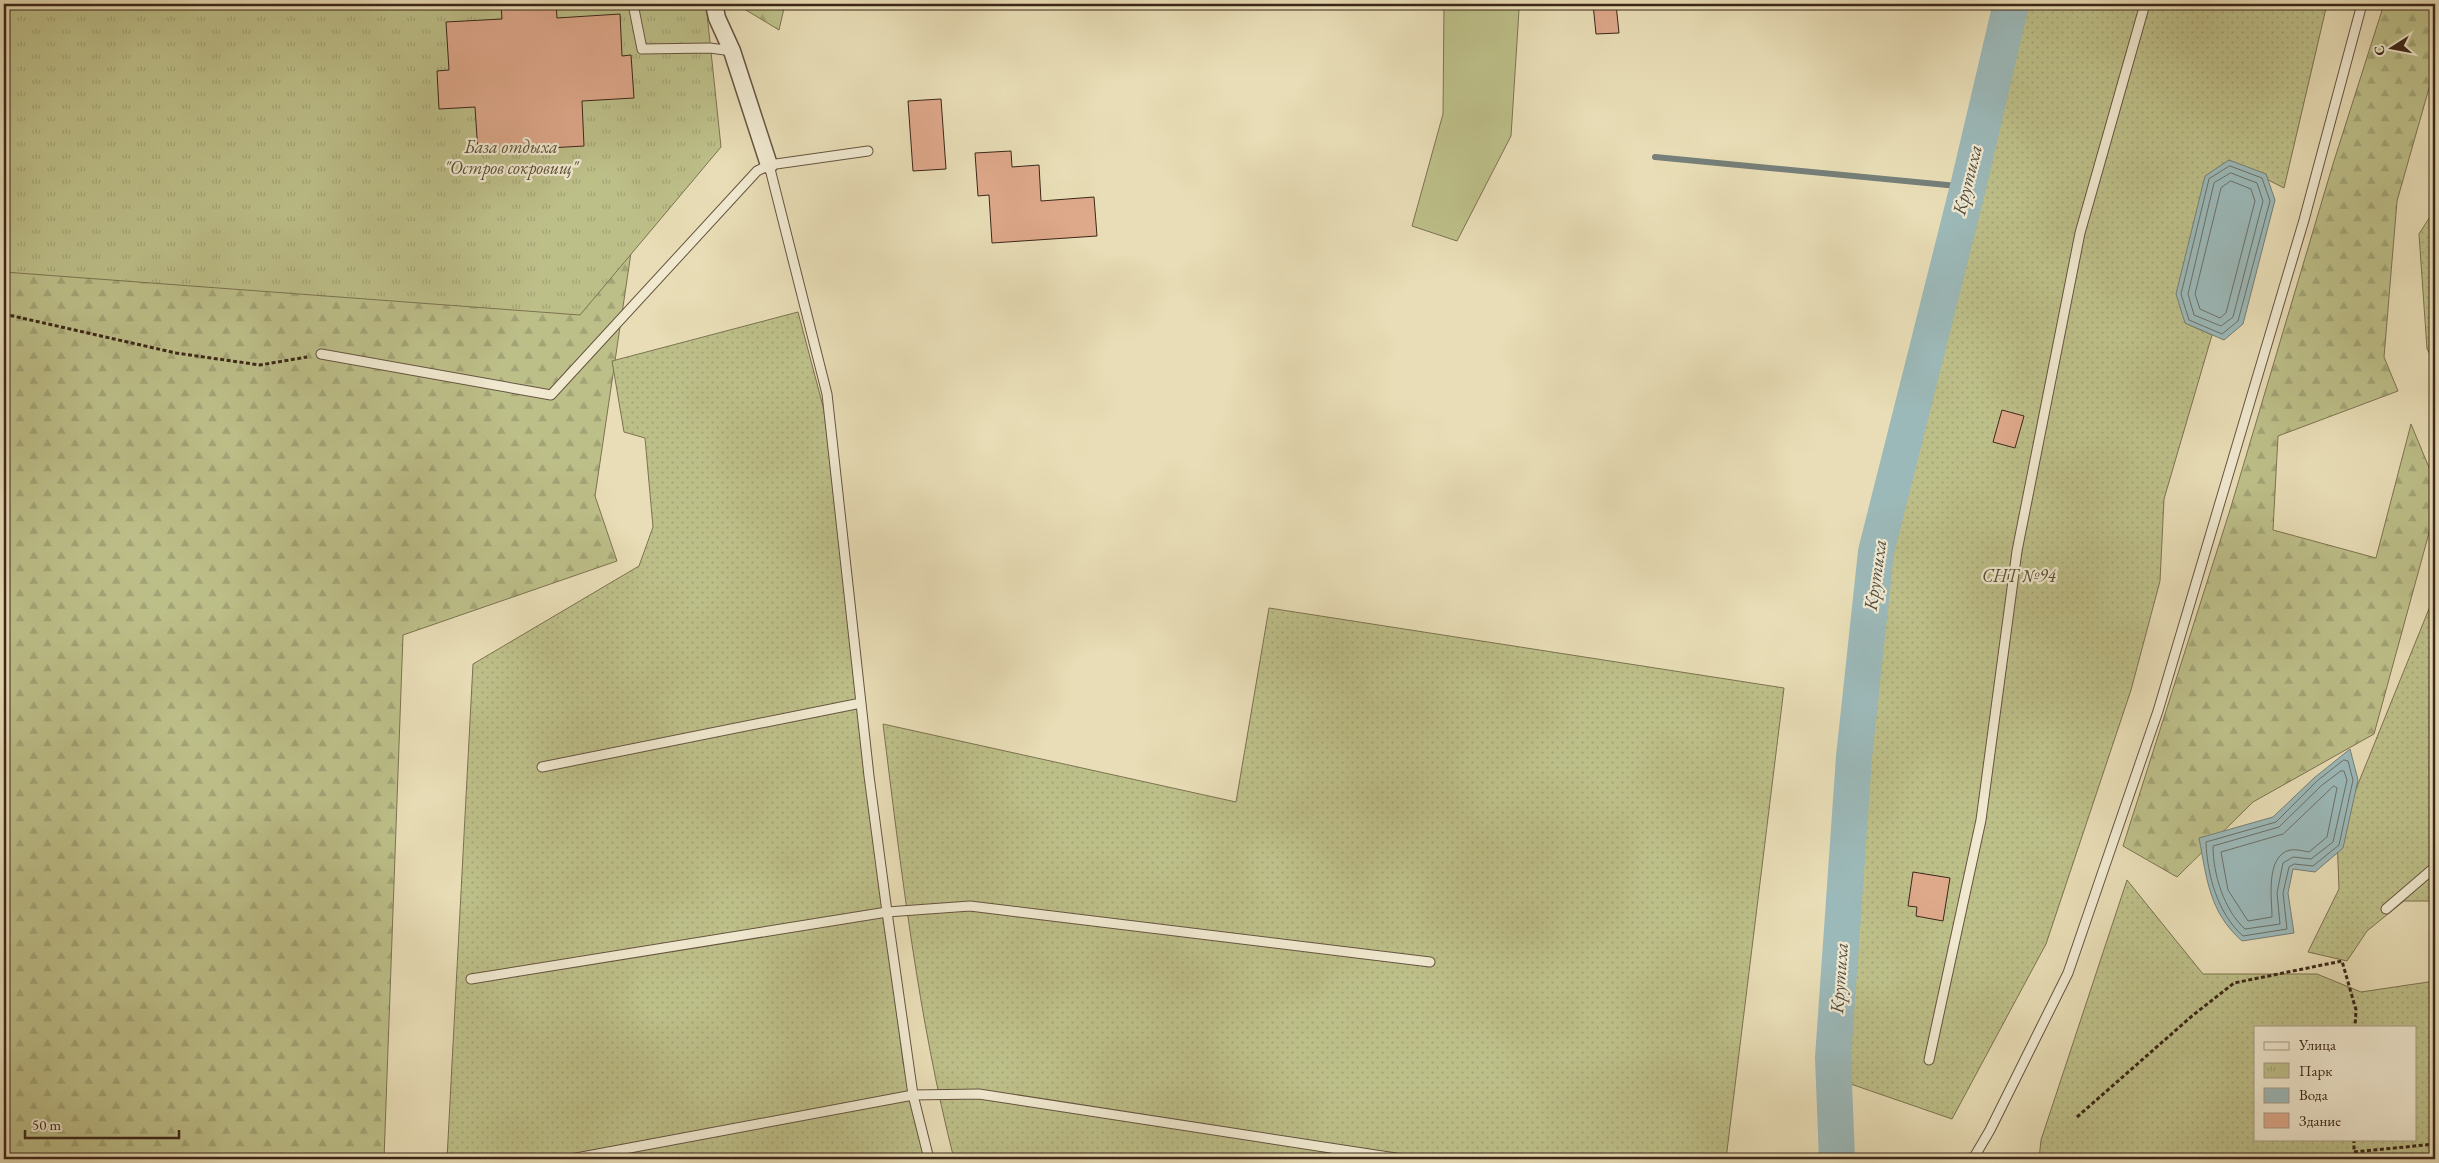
<svg xmlns="http://www.w3.org/2000/svg" width="2439" height="1163" font-family="'EB Garamond',serif">
	<defs>
		<pattern id="forest-firs" width="22" height="20" patternUnits="userSpaceOnUse" patternTransform="scale(1.25)"><rect width="22" height="20" fill="#bdbf89"/><path d="M5 1l3.5 6h-7zM16 11l3.5 6h-7z" fill="#a3a476"/></pattern>
		<pattern id="park-tufts" width="24" height="20" patternUnits="userSpaceOnUse" patternTransform="scale(1.25)"><rect width="24" height="20" fill="#bdbf89"/><path d="M3 7l-1-3M5 7V3M7 7l1-3M15 17l-1-3M17 17v-4M19 17l1-3" fill="none" stroke="#a3a476"/></pattern>
		<pattern id="garden-dots" width="8" height="8" patternUnits="userSpaceOnUse" patternTransform="scale(1.25)"><rect width="8" height="8" fill="#bdbf89"/><path d="M2 2h.1M6 6h.1" fill="none" stroke="#a3a476" stroke-width="1.8" stroke-linecap="round"/></pattern>
	</defs>
	<rect width="100%" height="100%" fill="#e8ddb6"/>
	<filter id="stains"><feTurbulence type="fractalNoise" baseFrequency=".004" numOctaves="4"/><feColorMatrix values="0 0 0 0 .2 0 0 0 0 .09 0 0 0 0 .02 0 0 0 .5 -.17"/></filter>
	<radialGradient id="worn" r=".72"><stop offset=".6" stop-color="#630" stop-opacity="0"/><stop offset="1" stop-color="#630" stop-opacity=".3"/></radialGradient>
	<path fill="#bdbf89" stroke="#7c7350" d="M1444,4H1518L1519,10L1511,136L1457,241L1412,226L1443,114Z"/>
	<path fill="url(#forest-firs)" stroke="#7c7350" d="M4,4L641,185L595,496L617,561L403,635L384,1159H4Z
		M736,4H785L779,30Z
		M2384,4H2435V67L2397,201L2384,357L2398,391L2278,436L2273,530L2376,558L2411,424L2435,482V511L2374,734L2253,802L2177,877L2123,846L2230,510L2333,164Z"/>
	<path fill="url(#park-tufts)" stroke="#7c7350" d="M4,4H706L721,147L580,315L4,272Z"/>
	<path fill="url(#garden-dots)" stroke="#7c7350" fill-rule="evenodd" d="M2024,4H2327L2284,188L2229,160L2185,323L2212,335L2164,499L2160,581L2131,690L2046,944L1952,1119L1842,1081L1879,568Z
		M2435,209V363L2427,349L2419,234Z
		M798,312L824,410L903,1062L927,1159H447L473,664L639,566L653,527L645,438L624,432L612,361Z
		M2435,594V901H2404L2367,931L2347,961L2308,952L2339,889L2337,836Z
		M1269,608L1784,688L1726,1159H954C918,1017 901,869 883,724L1236,802Z
		M2127,880L2203,974H2317L2361,992L2435,981V1159H2039L2041,1140ZM2255,1027H2415V1139H2255Z"/>
	<path fill="#9cb9b9" stroke="#767f79" d="M2229,160L2266,174L2275,200L2243,324L2224,340L2185,323L2176,294L2205,176Z
		M2350,749L2358,780L2343,848L2315,872L2293,869L2288,893L2294,933L2242,941C2209,912 2207,879 2199,838L2273,817L2314,778Z"/>
	<g fill="none" stroke-linecap="round" stroke-linejoin="round">
		<path stroke="#6c7068" stroke-width="1" d="M2230,166L2262,178L2270,201L2238,321L2222,334L2189,320L2181,294L2209,179Z
			M2231,173L2257,183L2263,201L2233,317L2221,326L2194,315L2188,294L2214,183Z
			M2231,181L2251,189L2255,201L2226,313L2220,318L2200,309L2195,294L2221,188Z
			M2344,760L2348,761L2353,780L2339,845L2313,866L2294,864L2289,867L2283,893L2287,929L2243,936C2218,914 2207,875 2206,842L2276,822L2317,781Z
			M2341,771H2344L2347,780L2333,842L2311,859L2293,857L2283,863L2277,893L2280,924L2245,929C2224,910 2213,874 2213,846L2279,827L2321,786Z
			M2334,786L2337,788L2327,837L2309,852C2303,851 2296,849 2290,850C2265,856 2272,899 2272,917L2248,921L2228,890L2221,852L2283,834Z"/>
		<path stroke="#767f79" stroke-width="6" d="M1655,157L1968,187"/>
		<path stroke="#9cb9b9" stroke-width="36" d="M1837,1159L1833,1058L1854,757L1876,552L1968,187L2011,4"/>
	</g>
	<path fill="#dea88b" stroke="#3c2718" d="M501,4H556L557,18L620,14L622,56L631,55L634,98L582,101L584,146L478,152L475,107L439,109L437,71L449,70L446,22L502,19Z
		M1593,4H1616L1619,33L1596,34Z
		M941,99L946,169L913,171L908,101Z
		M1011,151L1012,167L1039,165L1041,201L1094,197L1097,236L992,243L989,195L978,196L975,153Z
		M2002,410L2024,416L2015,448L1993,442Z
		M1913,872L1950,878L1943,921L1916,916L1917,907L1908,906Z"/>
	<g fill="none" stroke-linecap="round" stroke-linejoin="round">
		<defs>
			<path id="lane" d="M633,4L642,49L710,48L732,51
				M769,165L827,394L869,776L887,912L913,1095L929,1159
				M321,354L551,395L757,171L769,165L868,151
				M542,767L861,703
				M2386,909L2435,867
				M471,979L887,912L970,906L1430,962
				M1929,1060L1981,820L2017,551L2080,233L2145,4
				M571,1159L913,1095L979,1094L1402,1159
				M1973,1159L1990,1130L2068,973L2158,711L2304,220L2362,4"/>
			<path id="street" d="M714,4L717,18L732,51L769,165"/>
		</defs>
		<use href="#lane" stroke="#675440" stroke-width="11"/>
		<use href="#street" stroke="#675440" stroke-width="19"/>
		<path stroke="#3c2718" stroke-width="3" stroke-dasharray="4 2.5" stroke-linecap="butt" d="M4,314L176,353L260,365L307,357
			M2077,1117L2192,1016L2234,983L2342,961L2356,1010L2355,1027
			M2354,1139V1152L2435,1144"/>
		<use href="#lane" stroke="#f0e9d0" stroke-width="9"/>
		<use href="#street" stroke="#f0e9d0" stroke-width="16"/>
	</g>
	<g text-anchor="middle" dominant-baseline="central" stroke-width="4.5" stroke-linejoin="round" paint-order="stroke">
		<g font-size="18" font-style="italic" fill="#5c4d34" stroke="#f0e9d0">
			<text x="511" y="146">База отдыха<tspan x="511" dy="21">"Остров сокровищ"</tspan></text>
			<text x="2019" y="575">СНТ №94</text>
		</g>
		<g font-size="19" font-style="italic" fill="#544c40" stroke="#f0e9d0">
			<text transform="translate(1967 180) rotate(-76)">Крутиха</text>
			<text transform="translate(1875 575) rotate(-82)">Крутиха</text>
			<text transform="translate(1839 978) rotate(-86)">Крутиха</text>
		</g>
	</g>
	<rect width="2439" height="1163" fill="none" stroke="#e8ddb6" stroke-width="20"/>
	<rect x="5" y="5" width="2429" height="1153" fill="none" stroke="#3c2718" stroke-width="2.5"/>
	<rect x="10" y="10" width="2419" height="1143" fill="none" stroke="#3c2718"/>
	<rect x="2254" y="1026" width="162" height="115" fill="#f0e9d0" stroke="#a89b86"/>
	<rect x="2264" y="1042" width="25" height="8" fill="#f0e9d0" stroke="#a89b86"/>
	<text x="2299" y="1050" font-size="15" fill="#3c2718">Улица</text>
	<rect x="2264" y="1063" width="25" height="15" fill="url(#park-tufts)" stroke="#a89b86"/>
	<text x="2299" y="1076" font-size="15" fill="#3c2718">Парк</text>
	<rect x="2264" y="1088" width="25" height="15" fill="#9cb9b9" stroke="#a89b86"/>
	<text x="2299" y="1100" font-size="15" fill="#3c2718">Вода</text>
	<rect x="2264" y="1113" width="25" height="15" fill="#dea88b" stroke="#a89b86"/>
	<text x="2299" y="1126" font-size="15" fill="#3c2718">Здание</text>
	<g transform="translate(2392 48) rotate(259)" stroke="#f0e9d0" stroke-width="4" paint-order="stroke">
	<path d="M0-4L9 19L0 12L-9 19Z" fill="#3c2718"/>
	<text y="-8" font-size="14" font-weight="bold" text-anchor="middle" fill="#3c2718">С</text>
	</g>
	<path d="M25 1130v8h154v-8" fill="none" stroke="#3c2718" stroke-width="2.5"/>
	<text x="32" y="1130" font-size="15" fill="#3c2718" stroke="#f0e9d0" stroke-width="4" paint-order="stroke">50 m</text>
	<rect width="100%" height="100%" filter="url(#stains)"/>
	<rect width="100%" height="100%" fill="url(#worn)"/>
</svg>
